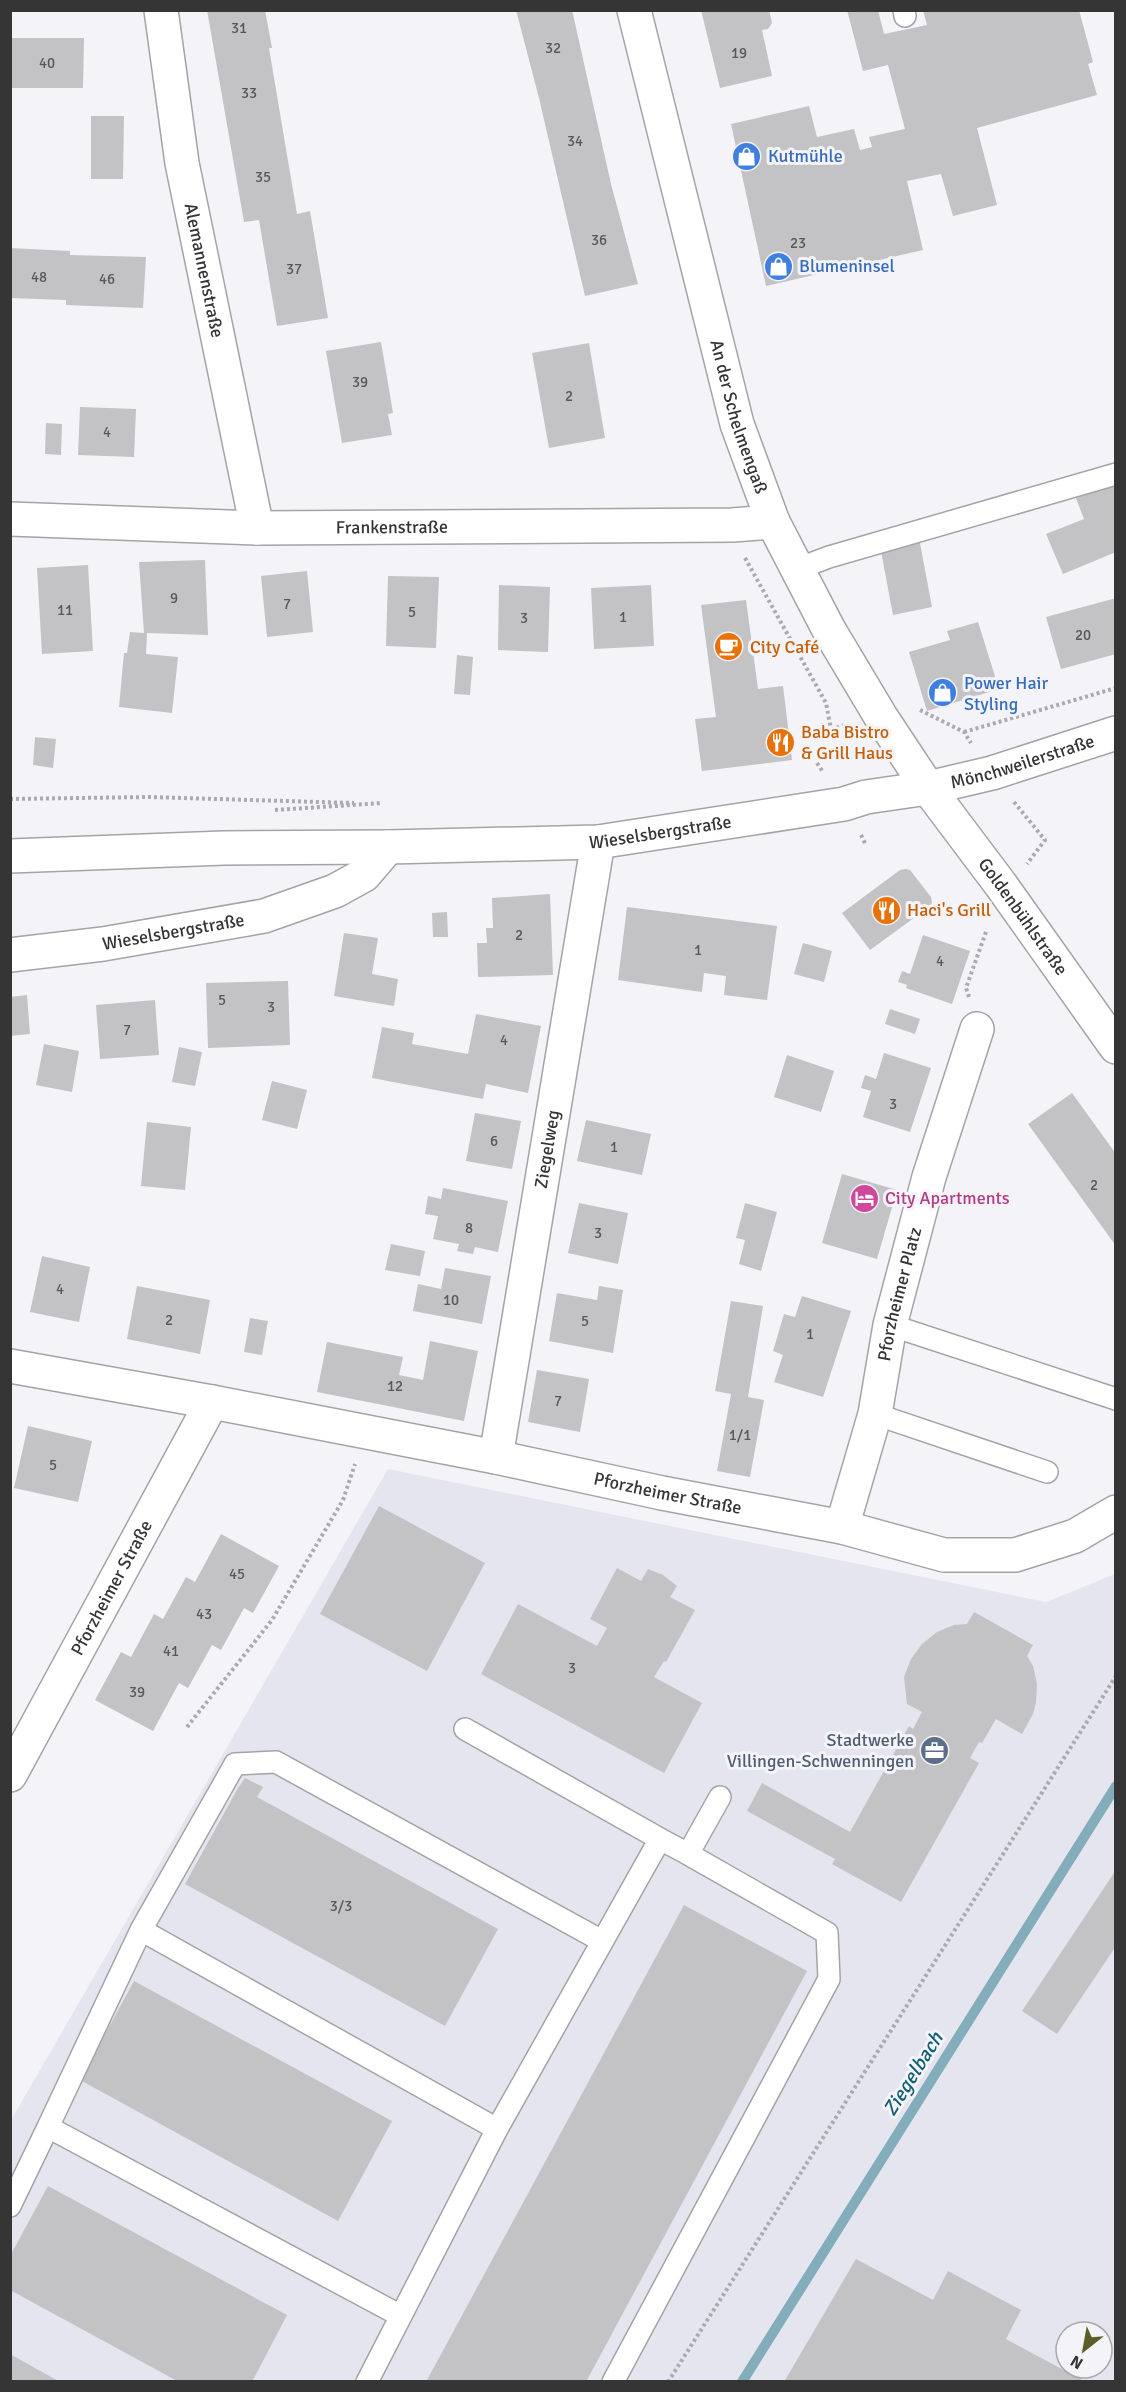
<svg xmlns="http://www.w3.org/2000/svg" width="1126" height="2392" font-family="Signika,sans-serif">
	<rect width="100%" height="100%" fill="#f4f3f7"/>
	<path fill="#e5e5ef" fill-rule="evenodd" d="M388,1469L1046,1602L1115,1574V2381L11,2382V2120ZM1066,2332H1102V2368H1066Z"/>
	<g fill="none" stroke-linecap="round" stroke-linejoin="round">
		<path stroke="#84adbb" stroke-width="10" d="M742,2382L1116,1786"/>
	</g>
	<path fill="#c3c2c5" d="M207,10H265L272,48H269L297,214L310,211L328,318L277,326L259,220L244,222Z
		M516,10H572L611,184L638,284L585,296L539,98Z
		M701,10H769L772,23L768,29L762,30L772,76L720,88Z
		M847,10H878L884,34L927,25L923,10H1079L1093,62L1088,64L1097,95L977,128L997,205L953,216L941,174L907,181L923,250L766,286L731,124L809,106L817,137L854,129L860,150L872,147L869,137L905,129L888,65L863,71Z
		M10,38H84L83,88H10Z
		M91,116H124L123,179H91Z
		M10,248L70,251V255L146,257L143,308L66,305V300L10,298Z
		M381,342L393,413L388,414L392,435L342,443L326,351Z
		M589,343L605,438L549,448L532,353Z
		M80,407L136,409L134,457L78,455Z
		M46,423L62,424L61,455L45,454Z
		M1116,479V552L1063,574L1046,534L1084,519L1074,493Z
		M919,538L932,607L893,615L880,546Z
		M205,560L208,635L147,633L146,654L178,657L172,713L119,707L124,653H127L130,632L144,633L139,562Z
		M88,565L93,651L42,654L37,568Z
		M307,571L313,632L267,637L261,576Z
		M388,576L439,577L436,648L386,646Z
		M499,585L550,587L548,652L498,650Z
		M651,585L654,646L594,649L591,588Z
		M1116,598V654L1061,669L1046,617Z
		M746,600L758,689L783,686L792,760L702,771L695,719L716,717L701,605Z
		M978,622L999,689L927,711L909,652L950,640L947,631Z
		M457,655L473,657L470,695L454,694Z
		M35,737L56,739L53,768L33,765Z
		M905,869L910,870L931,897L932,903L929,907L870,950L842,913L900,870Z
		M550,894L553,975L478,977L477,943H487L486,928H493L492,898Z
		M627,907L777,926L767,1000L724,995L726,976L704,973L702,992L618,980Z
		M447,912L448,937H433L432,913Z
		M344,933L378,938L372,974L398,979L394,1006L334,996Z
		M923,935L970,951L952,1004L906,988L907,985L898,982L902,971L910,974Z
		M803,943L832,951L824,982L794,974Z
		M288,981L290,1045L208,1048L206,983Z
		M27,995L30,1034L10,1036V997Z
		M155,1000L159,1055L100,1059L96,1005Z
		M890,1009L920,1019L915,1034L885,1024Z
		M476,1014L541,1026L528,1093L486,1084L483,1099L372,1078L382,1027L414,1033L412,1044L468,1054Z
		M44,1044L79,1051L72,1092L36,1085Z
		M179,1047L202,1052L195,1086L172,1082Z
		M884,1053L931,1068L910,1132L863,1117L871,1091L861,1088L865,1075L876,1079Z
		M787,1055L834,1071L821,1112L774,1097Z
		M272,1081L307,1090L297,1129L262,1120Z
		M1072,1093L1116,1154V1246L1028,1124Z
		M475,1113L521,1121L512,1169L466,1161Z
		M586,1120L651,1134L642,1175L577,1161Z
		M147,1122L191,1127L185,1190L141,1186Z
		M842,1174L897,1190L877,1259L822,1243Z
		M443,1188L508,1201L498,1252L475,1247L473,1254L457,1251L459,1244L433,1239L438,1216L425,1214L428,1196L441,1199Z
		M579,1203L628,1213L618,1264L568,1253Z
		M745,1203L777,1212L761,1271L739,1264L745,1240L736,1238Z
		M391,1244L425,1251L420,1276L385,1270Z
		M42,1256L90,1267L79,1322L30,1312Z
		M445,1268L491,1276L482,1324L413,1311L418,1284L441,1289Z
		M137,1286L210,1300L200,1354L127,1339Z
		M599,1286L623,1290L613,1353L549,1341L557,1293L597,1300Z
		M802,1296L851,1311L823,1397L774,1382L783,1355L773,1351L784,1314L795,1317Z
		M731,1301L763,1306L748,1397L764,1400L750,1477L717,1471L731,1394L715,1391Z
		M250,1318L268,1321L262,1355L244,1352Z
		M430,1341L478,1351L464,1421L317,1392L327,1342L403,1357L399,1375L423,1380Z
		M537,1370L589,1379L580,1432L528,1422Z
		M28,1426L92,1441L78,1502L14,1488Z
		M379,1506L485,1563L427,1671L320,1614Z
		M221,1534L279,1566L253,1613L244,1608L221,1650L212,1645L188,1688L179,1683L153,1731L95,1700L121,1652L131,1657L154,1614L163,1619L186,1577L195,1582Z
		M617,1568L641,1581L648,1569L663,1575L677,1586L670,1597L695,1610L666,1662L664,1661L654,1677L702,1703L664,1773L481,1674L518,1604L597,1646L607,1628L590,1619Z
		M974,1612L1033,1645L1027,1656L1033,1666L1037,1684L1036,1703L1033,1714L1022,1734L996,1719L982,1743L979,1742L970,1758L979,1763L901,1902L832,1864L835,1859L747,1811L762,1783L850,1832L909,1726L913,1729L922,1712L907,1704L904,1677L911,1659L922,1644L937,1632L954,1625L967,1624Z
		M245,1778L263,1787L257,1797L498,1929L445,2026L185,1884L238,1788Z
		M1116,1870V1946L1057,2034L1022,2011Z
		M684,1905L807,1971L586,2382H426Z
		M134,1981L392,2121L338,2221L80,2080Z
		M48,2186L287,2315L252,2382H179L10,2290V2256Z
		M856,2259L933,2300L948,2271L1021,2310L1006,2339L1086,2382H784Z
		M10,2354L60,2382H10Z"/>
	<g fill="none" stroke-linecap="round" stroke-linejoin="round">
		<defs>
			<path id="lane" d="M904,10L905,16
				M797,569L829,557L1116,474
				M890,1325L1116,1399
				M875,1414L1047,1472
				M465,1729L660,1839
				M141,1930L48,2127L401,2316
				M497,2129L141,1930L235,1764L276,1762L602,1941
				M10,2206L48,2127
				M367,2382L497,2129L660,1839L688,1854L720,1797
				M613,2382L829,1979L827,1933L688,1854"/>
			<g id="street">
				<path id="s1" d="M161,10L182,163L257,528"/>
				<path id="s2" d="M10,519L257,528L732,525L773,522"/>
				<path id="s3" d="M928,788L992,773L1116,733"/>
				<path id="s4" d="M10,955L103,944L264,916L335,891L364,875L388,847"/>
				<path id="s5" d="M10,1366L212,1402L496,1457L662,1493L842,1527L944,1555H1015L1075,1536L1116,1512"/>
				<path id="s6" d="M496,1457L598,842"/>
				<path id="s7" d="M842,1527L875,1414L890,1325L929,1177L977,1029"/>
				<path id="s8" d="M10,1775L212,1402"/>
			</g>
			<g id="secondary">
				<path id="s9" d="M634,10L737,424L773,522L829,630L881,717L928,788L1001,885L1116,1047"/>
				<path id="s10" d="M10,856L224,848L388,847L598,842L844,804L866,797L928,788"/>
			</g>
		</defs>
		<use href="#lane" stroke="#a4a4a7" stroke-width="24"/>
		<use href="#street" stroke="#a4a4a7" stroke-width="36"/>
		<use href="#secondary" stroke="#a4a4a7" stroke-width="36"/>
		<path stroke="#abaaad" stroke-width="4" stroke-dasharray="3 3" stroke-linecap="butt" d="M745,558L826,703L831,729L846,725
			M920,710L964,732L971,743
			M964,732L1116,688
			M817,763L823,772
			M10,799L148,797L354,803
			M1014,802L1045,840L1027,864
			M275,810L382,803
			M861,835L866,845
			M969,997L966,988L987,929
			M187,1727L272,1620L343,1500L355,1464
			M668,2382L1116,1676"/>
		<use href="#lane" stroke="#fff" stroke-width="21"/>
		<use href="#street" stroke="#fff" stroke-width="33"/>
		<use href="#secondary" stroke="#fff" stroke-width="33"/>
	</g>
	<defs>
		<symbol id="shop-disc" viewBox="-11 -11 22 22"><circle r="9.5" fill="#3f7fe0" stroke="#f4f3f7"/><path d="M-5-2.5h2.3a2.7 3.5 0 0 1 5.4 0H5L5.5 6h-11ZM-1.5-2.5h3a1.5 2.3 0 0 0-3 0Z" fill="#fff"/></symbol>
		<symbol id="cafe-disc" viewBox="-11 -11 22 22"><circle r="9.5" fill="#e8710a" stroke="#f4f3f7"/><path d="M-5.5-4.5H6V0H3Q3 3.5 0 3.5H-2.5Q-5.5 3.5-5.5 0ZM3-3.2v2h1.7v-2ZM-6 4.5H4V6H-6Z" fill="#fff"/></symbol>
		<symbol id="restaurant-disc" viewBox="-11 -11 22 22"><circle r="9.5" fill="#e8710a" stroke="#f4f3f7"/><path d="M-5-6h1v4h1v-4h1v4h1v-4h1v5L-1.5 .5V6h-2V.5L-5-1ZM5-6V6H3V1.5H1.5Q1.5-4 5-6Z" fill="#fff"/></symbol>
		<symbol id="hotel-disc" viewBox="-11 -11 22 22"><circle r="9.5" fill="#d1479c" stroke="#f4f3f7"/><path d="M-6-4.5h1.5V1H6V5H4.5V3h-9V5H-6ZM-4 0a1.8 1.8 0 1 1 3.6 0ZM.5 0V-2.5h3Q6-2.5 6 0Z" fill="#fff"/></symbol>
		<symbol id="office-disc" viewBox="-11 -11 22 22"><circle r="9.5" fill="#5c6f8a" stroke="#f4f3f7"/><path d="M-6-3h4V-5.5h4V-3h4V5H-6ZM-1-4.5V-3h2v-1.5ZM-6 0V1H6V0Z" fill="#fff"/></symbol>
	</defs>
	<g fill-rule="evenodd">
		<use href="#shop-disc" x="730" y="140" width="33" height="33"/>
		<use href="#shop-disc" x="762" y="250" width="33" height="33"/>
		<use href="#cafe-disc" x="712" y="630" width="33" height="33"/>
		<use href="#shop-disc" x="926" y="676" width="33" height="33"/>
		<use href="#restaurant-disc" x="764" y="726" width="33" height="33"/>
		<use href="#restaurant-disc" x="870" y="894" width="33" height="33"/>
		<use href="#hotel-disc" x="848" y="1182" width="33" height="33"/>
		<use href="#office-disc" x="918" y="1734" width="33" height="33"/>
	</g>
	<g text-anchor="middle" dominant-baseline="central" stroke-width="6" stroke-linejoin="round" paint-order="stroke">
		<g font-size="15" fill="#58585a">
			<text x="239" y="28">31</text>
			<text x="553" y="48">32</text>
			<text x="739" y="53">19</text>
			<text x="47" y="63">40</text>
			<text x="249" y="93">33</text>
			<text x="575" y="141">34</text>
			<text x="263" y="177">35</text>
			<text x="599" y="240">36</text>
			<text x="798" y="243">23</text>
			<text x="294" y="269">37</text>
			<text x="39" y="277">48</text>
			<text x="107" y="279">46</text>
			<text x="360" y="382">39</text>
			<text x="569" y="396">2</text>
			<text x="107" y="432">4</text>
			<text x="174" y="598">9</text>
			<text x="287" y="604">7</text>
			<text x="65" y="610">11</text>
			<text x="412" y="612">5</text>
			<text x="623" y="617">1</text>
			<text x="524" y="618">3</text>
			<text x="1083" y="635">20</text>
			<text x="519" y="935">2</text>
			<text x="698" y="950">1</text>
			<text x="940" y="961">4</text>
			<text x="222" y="1000">5</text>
			<text x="271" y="1007">3</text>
			<text x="127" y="1030">7</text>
			<text x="504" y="1040">4</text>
			<text x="893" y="1104">3</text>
			<text x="494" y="1141">6</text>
			<text x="614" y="1147">1</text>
			<text x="1094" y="1185">2</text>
			<text x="469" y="1228">8</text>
			<text x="598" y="1233">3</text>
			<text x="60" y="1289">4</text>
			<text x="451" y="1300">10</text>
			<text x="169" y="1320">2</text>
			<text x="585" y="1321">5</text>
			<text x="810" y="1334">1</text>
			<text x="395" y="1386">12</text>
			<text x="558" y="1401">7</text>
			<text x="740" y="1435">1/1</text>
			<text x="53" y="1465">5</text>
			<text x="237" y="1574">45</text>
			<text x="204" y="1614">43</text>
			<text x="171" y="1651">41</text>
			<text x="572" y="1668">3</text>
			<text x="137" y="1692">39</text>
			<text x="341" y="1906">3/3</text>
		</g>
		<g font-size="18" fill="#366cbe" stroke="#f4f3f7" text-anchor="start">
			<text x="768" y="156">Kutmühle</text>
			<text x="799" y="266">Blumeninsel</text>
			<text x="964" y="683">Power Hair<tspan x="964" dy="21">Styling</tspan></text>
		</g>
		<g font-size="18" fill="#353536" stroke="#f4f3f7">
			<text stroke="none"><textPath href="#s1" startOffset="264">Alemannenstraße</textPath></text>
			<text stroke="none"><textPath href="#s9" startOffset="420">An der Schelmengaß</textPath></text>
			<text stroke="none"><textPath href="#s2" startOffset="382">Frankenstraße</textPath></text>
			<text stroke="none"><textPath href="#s3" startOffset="98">Mönchweilerstraße</textPath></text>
			<text stroke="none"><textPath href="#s10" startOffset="651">Wieselsbergstraße</textPath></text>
			<text stroke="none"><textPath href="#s9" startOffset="999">Goldenbühlstraße</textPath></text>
			<text stroke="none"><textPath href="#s4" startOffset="165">Wieselsbergstraße</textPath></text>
			<text stroke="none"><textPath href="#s6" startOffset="312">Ziegelweg</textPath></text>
			<text stroke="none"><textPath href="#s7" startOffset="240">Pforzheimer Platz</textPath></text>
			<text stroke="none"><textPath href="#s5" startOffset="670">Pforzheimer Straße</textPath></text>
			<text stroke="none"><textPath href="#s8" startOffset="213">Pforzheimer Straße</textPath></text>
		</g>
		<g font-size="18" fill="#c56008" stroke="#f4f3f7" text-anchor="start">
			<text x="750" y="647">City Café</text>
			<text x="801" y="732">Baba Bistro<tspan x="801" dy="21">&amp; Grill Haus</tspan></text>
			<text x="907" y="910">Haci's Grill</text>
		</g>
		<g font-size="18" fill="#b23c85" stroke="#f4f3f7" text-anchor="start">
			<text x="885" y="1198">City Apartments</text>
		</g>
		<g font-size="18" fill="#4e5e75" stroke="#f4f3f7" text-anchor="end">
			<text x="914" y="1740">Stadtwerke<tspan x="914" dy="21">Villingen-Schwenningen</tspan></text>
		</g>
		<g font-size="20" font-style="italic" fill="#105e72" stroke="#f4f3f7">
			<text transform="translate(913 2074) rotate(-58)">Ziegelbach</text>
		</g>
	</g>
	<rect width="1126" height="2392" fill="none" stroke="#353536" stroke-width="24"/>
	<g transform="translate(1084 2350) rotate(211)"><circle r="28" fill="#f4f3f7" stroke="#a8a7aa" stroke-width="1.5"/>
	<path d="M0-4.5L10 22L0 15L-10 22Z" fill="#5b5d2a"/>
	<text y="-9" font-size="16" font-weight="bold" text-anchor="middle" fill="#353536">N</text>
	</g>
</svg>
